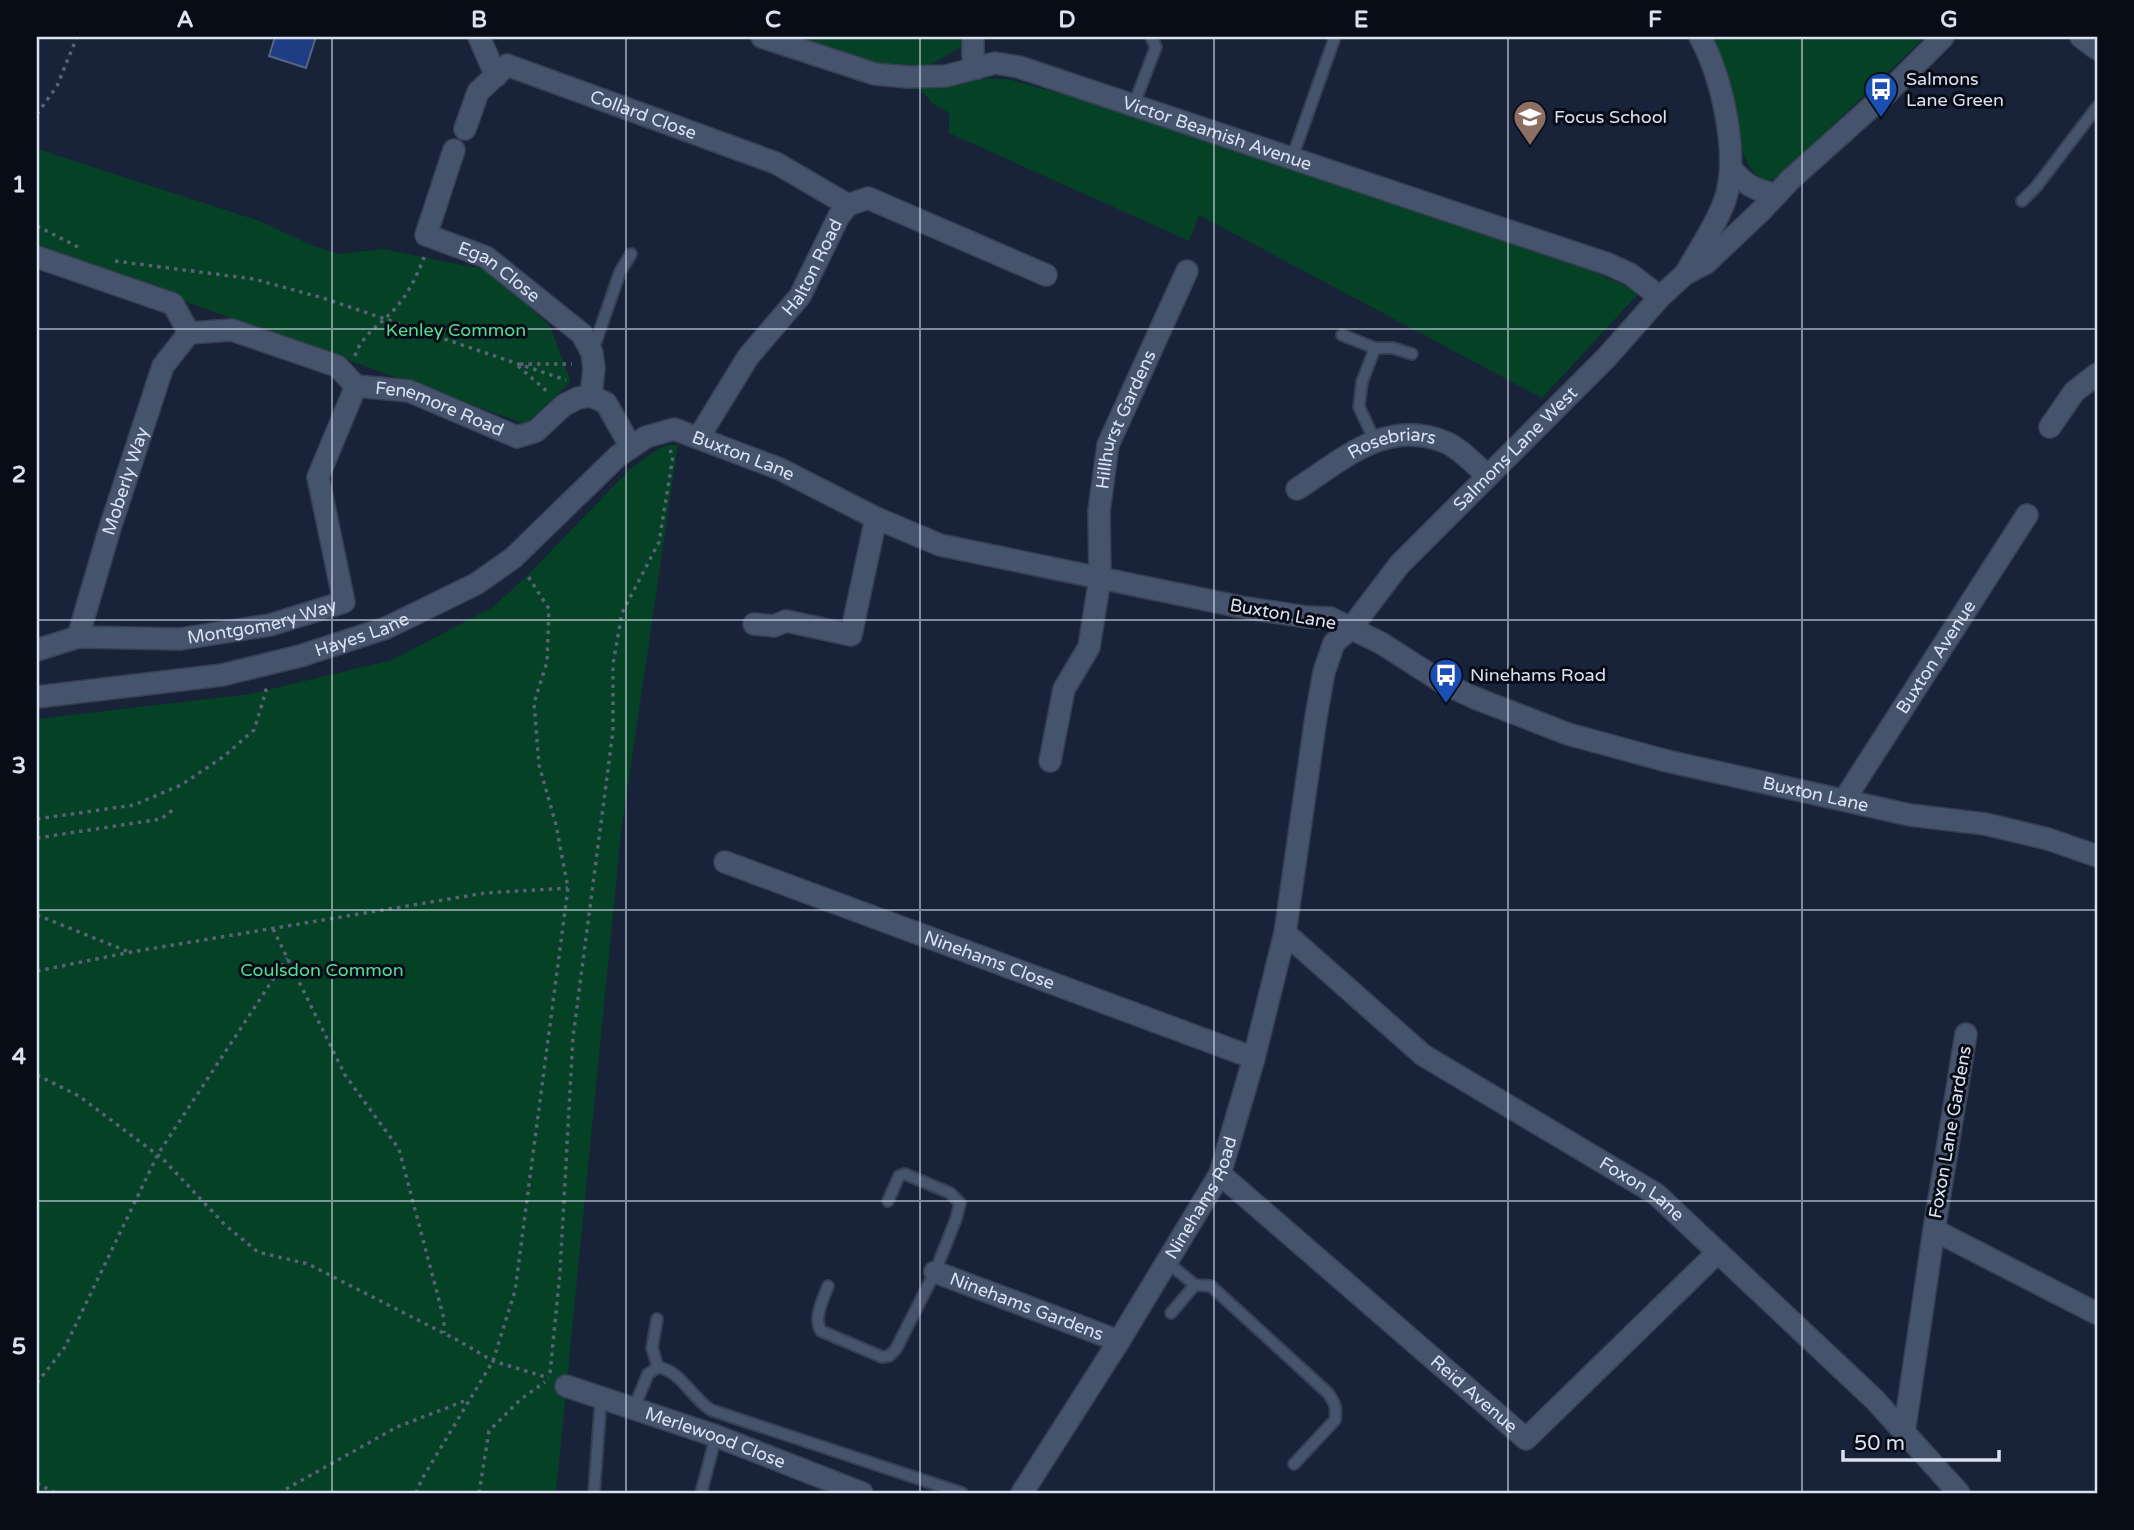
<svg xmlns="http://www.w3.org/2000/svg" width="2134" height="1530" font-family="'Varela Round',sans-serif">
	<rect width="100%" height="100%" fill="#182239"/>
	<path fill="#054125" d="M762,37H973L971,41L910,77L1008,79L1108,107L1593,271L1639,293L1542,398L1199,215L1189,241L949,133V113L933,104L909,77Z
		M1709,37H1925L1777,178L1763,181C1732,155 1743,128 1733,94C1727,75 1717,56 1709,37Z
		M37,149L260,221L309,244L338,254L383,249L488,270L550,326L571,382L525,424L37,248Z
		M668,445H678L621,833L556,1493H37V719L250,694L392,660L493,607L528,575L630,469L659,448Z"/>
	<path fill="#1e3d85" stroke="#56647f" stroke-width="2" d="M275,37H316L306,68L269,56Z"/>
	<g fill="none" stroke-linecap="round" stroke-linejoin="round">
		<defs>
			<path id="lane" d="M1134,104L1156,47L1151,37
				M1292,158L1335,37
				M2022,201L2036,187L2097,107
				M1342,335L1375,348H1393L1412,354
				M1375,348L1362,382L1359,407L1375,441
				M593,350L620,272L631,254
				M1167,1262L1195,1285L1211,1286L1328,1393C1335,1403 1337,1408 1335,1420L1294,1464
				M828,1286C823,1300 813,1318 821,1331L882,1357L889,1356L896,1349L935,1272L956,1219L960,1203L950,1193L905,1174L899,1176L888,1201
				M1171,1313L1195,1285
				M657,1319L652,1348L658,1367
				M634,1408L648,1374L658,1367C682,1372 690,1396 711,1410L962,1493
				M594,1493L601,1398
				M701,1493L716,1436"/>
			<g id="street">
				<path d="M479,37L496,76"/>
				<path id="s1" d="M762,37L875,74L909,77L946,76L995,63L1019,67L1608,264L1630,274L1660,297"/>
				<path d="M973,37V56L977,68"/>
				<path id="s2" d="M465,129L478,92L507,65L776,163L848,205"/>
				<path id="s3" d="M454,150L426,235L486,257L582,334L592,353L594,368L591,396"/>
				<path id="s4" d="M37,257L173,304L189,333L232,330L337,366L356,386L409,391L517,437L536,431L564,405L578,398L591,396L606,403L631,447"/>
				<path d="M2050,427L2074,392L2097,374"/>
				<path id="s5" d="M699,437L748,357L800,296L839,216L848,205L868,198L1046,275"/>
				<path id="s6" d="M1297,489C1343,459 1387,418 1445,442C1460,448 1475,465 1488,476"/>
				<path d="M754,624L774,626L786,621L851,635L876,518"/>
				<path id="s7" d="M78,637L110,528L163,366L189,333"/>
				<path id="s8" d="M37,650L78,637L180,639L270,625L344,602L318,477L356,386"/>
				<path id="s9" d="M1050,761L1064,689L1089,647L1100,578L1099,511L1108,445L1187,271"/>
				<path id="s10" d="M1844,800L2027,515"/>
				<path id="s11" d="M725,862L1254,1058"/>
				<path id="s12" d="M1285,933L1423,1055L1656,1194L1875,1400L1959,1493"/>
				<path d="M1966,1034L1934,1230L2096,1313"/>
				<path id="s13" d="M1220,1174L1526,1439L1718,1252"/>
				<path id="s14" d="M935,1272L1119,1341"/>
				<path id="s15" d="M566,1386L716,1436L862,1493"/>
				<path d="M1904,1433L1934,1230"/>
			</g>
			<g id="secondary">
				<path d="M2081,37L2097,49"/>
				<path d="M1731,168C1743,184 1756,191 1776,194"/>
				<path d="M1686,273C1699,249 1716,226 1725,200C1740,156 1722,77 1700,37"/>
				<path id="s16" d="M37,697L222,675L300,656L386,628L476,584L513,558L618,456L646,437L674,429L780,469L876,518L940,545L1241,607L1306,617L1330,618L1381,643L1445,684L1475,698L1568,734L1667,761L1910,815L1985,824L2048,839L2097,856"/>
				<path id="s17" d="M1022,1493L1119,1341L1220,1174L1254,1058L1285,933L1316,717L1324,672L1334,643L1352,627L1399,565L1607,357L1660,297L1685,274L1706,263L1762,210L1791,179L1887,93L1943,37"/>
			</g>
		</defs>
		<use href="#lane" stroke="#373f52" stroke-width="14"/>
		<use href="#street" stroke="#373f52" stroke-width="24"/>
		<use href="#secondary" stroke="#373f52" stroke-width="24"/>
		<path stroke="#586176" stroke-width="3.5" stroke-dasharray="3.5 5" stroke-linecap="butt" d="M37,114L57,86L77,37
			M37,226L82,249
			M115,261L254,279L323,298L566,380
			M355,356C362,333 383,324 398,305C410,291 418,273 425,255
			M520,364H572
			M518,366L549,393
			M37,819L134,805L181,785L223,757L254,730L266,691L264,685
			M37,838L161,819L174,809
			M37,915L129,952
			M273,929L345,1075L399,1149L444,1319V1333
			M37,971L131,952L485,893L568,888
			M37,1075L79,1096L163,1159L225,1225L258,1252L308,1264L459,1341L493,1361L549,1378
			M550,1373L560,1272L573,1037L613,731V664L622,613L659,542L673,456L670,450
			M37,1383L65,1347L158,1154L287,958
			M37,1483L55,1493
			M286,1489L397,1427L467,1400
			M416,1493L422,1479L493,1361L515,1291L568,888L556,825L539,765L534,703L547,662L549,609L526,573
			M479,1493L489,1431L521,1399L545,1382"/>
		<use href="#lane" stroke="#46536d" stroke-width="10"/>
		<use href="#street" stroke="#46536d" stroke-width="21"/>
		<use href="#secondary" stroke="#46536d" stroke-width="21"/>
	</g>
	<path fill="none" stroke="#dae2f2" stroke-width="2" stroke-opacity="0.55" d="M332,37V1493M626,37V1493M920,37V1493M1214,37V1493M1508,37V1493M1802,37V1493M37,329H2097M37,620H2097M37,910H2097M37,1201H2097"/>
	<defs>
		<symbol id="bus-pin" viewBox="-11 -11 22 30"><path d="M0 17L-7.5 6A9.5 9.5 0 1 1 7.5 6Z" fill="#1a4fb4" stroke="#080c16"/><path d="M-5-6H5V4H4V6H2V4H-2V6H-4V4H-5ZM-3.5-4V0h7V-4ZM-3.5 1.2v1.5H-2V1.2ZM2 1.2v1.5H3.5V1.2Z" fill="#fff"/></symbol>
		<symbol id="school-pin" viewBox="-11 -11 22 30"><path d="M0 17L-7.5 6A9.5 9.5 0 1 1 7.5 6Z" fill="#8d6e63" stroke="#080c16"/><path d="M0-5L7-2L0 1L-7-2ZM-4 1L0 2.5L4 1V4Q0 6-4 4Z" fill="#fff"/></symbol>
	</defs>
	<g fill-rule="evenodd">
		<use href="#bus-pin" x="1862" y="70" width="38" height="52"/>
		<use href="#school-pin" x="1511" y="98" width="38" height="52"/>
		<use href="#bus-pin" x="1427" y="656" width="38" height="52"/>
	</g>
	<g text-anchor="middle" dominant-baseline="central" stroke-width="6" stroke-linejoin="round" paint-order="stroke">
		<g font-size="18" fill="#dae2f2" stroke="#080c16" text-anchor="start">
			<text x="1906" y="79">Salmons<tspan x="1906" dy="21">Lane Green</tspan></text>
			<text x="1554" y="117">Focus School</text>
			<text x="1470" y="675">Ninehams Road</text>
		</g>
		<g font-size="18" fill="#dae2f2" stroke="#080c16">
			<text stroke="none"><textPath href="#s2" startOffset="224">Collard Close</textPath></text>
			<text stroke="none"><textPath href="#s1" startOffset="474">Victor Beamish Avenue</textPath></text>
			<text stroke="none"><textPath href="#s5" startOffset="205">Halton Road</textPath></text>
			<text stroke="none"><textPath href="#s3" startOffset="172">Egan Close</textPath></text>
			<text stroke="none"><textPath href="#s4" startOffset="446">Fenemore Road</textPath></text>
			<text stroke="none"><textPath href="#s9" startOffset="355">Hillhurst Gardens</textPath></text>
			<text stroke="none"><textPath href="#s17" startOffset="1186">Salmons Lane West</textPath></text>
			<text stroke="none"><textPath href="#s6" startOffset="108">Rosebriars</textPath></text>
			<text stroke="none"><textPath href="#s16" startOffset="786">Buxton Lane</textPath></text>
			<text stroke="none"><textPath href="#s7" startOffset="163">Moberly Way</textPath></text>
			<text transform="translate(1283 614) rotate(10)">Buxton Lane</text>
			<text stroke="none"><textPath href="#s8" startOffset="229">Montgomery Way</textPath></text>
			<text stroke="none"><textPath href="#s16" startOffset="332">Hayes Lane</textPath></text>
			<text stroke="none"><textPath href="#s10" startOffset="170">Buxton Avenue</textPath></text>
			<text stroke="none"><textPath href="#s16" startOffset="1920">Buxton Lane</textPath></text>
			<text stroke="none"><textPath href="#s11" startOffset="282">Ninehams Close</textPath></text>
			<text transform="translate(1950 1132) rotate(-80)">Foxon Lane Gardens</text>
			<text stroke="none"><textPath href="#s12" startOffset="441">Foxon Lane</textPath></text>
			<text stroke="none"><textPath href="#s17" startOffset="346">Ninehams Road</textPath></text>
			<text stroke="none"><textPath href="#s14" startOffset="98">Ninehams Gardens</textPath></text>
			<text stroke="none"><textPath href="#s13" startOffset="336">Reid Avenue</textPath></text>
			<text stroke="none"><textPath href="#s15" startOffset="158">Merlewood Close</textPath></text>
		</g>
		<g font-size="18" fill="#56dd94" stroke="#080c16">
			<text x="456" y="330">Kenley Common</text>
			<text x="322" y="970">Coulsdon Common</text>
		</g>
	</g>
	<rect width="2134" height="1530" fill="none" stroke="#080c16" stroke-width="77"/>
	<path d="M1843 1450v10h156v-10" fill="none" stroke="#dae2f2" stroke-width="3.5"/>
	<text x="1854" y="1450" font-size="21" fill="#dae2f2" stroke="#080c16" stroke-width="5" paint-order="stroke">50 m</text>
	<rect x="38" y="38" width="2058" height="1454" fill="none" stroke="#dae2f2" stroke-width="2.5"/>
	<g font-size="23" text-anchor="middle" font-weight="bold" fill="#dae2f2">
		<text x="185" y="27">A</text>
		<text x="479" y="27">B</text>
		<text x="773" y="27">C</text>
		<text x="1067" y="27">D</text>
		<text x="1361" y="27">E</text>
		<text x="1655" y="27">F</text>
		<text x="1949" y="27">G</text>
		<text x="19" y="192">1</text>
		<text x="19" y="482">2</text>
		<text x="19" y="773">3</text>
		<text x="19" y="1064">4</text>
		<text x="19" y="1354">5</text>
	</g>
</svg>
